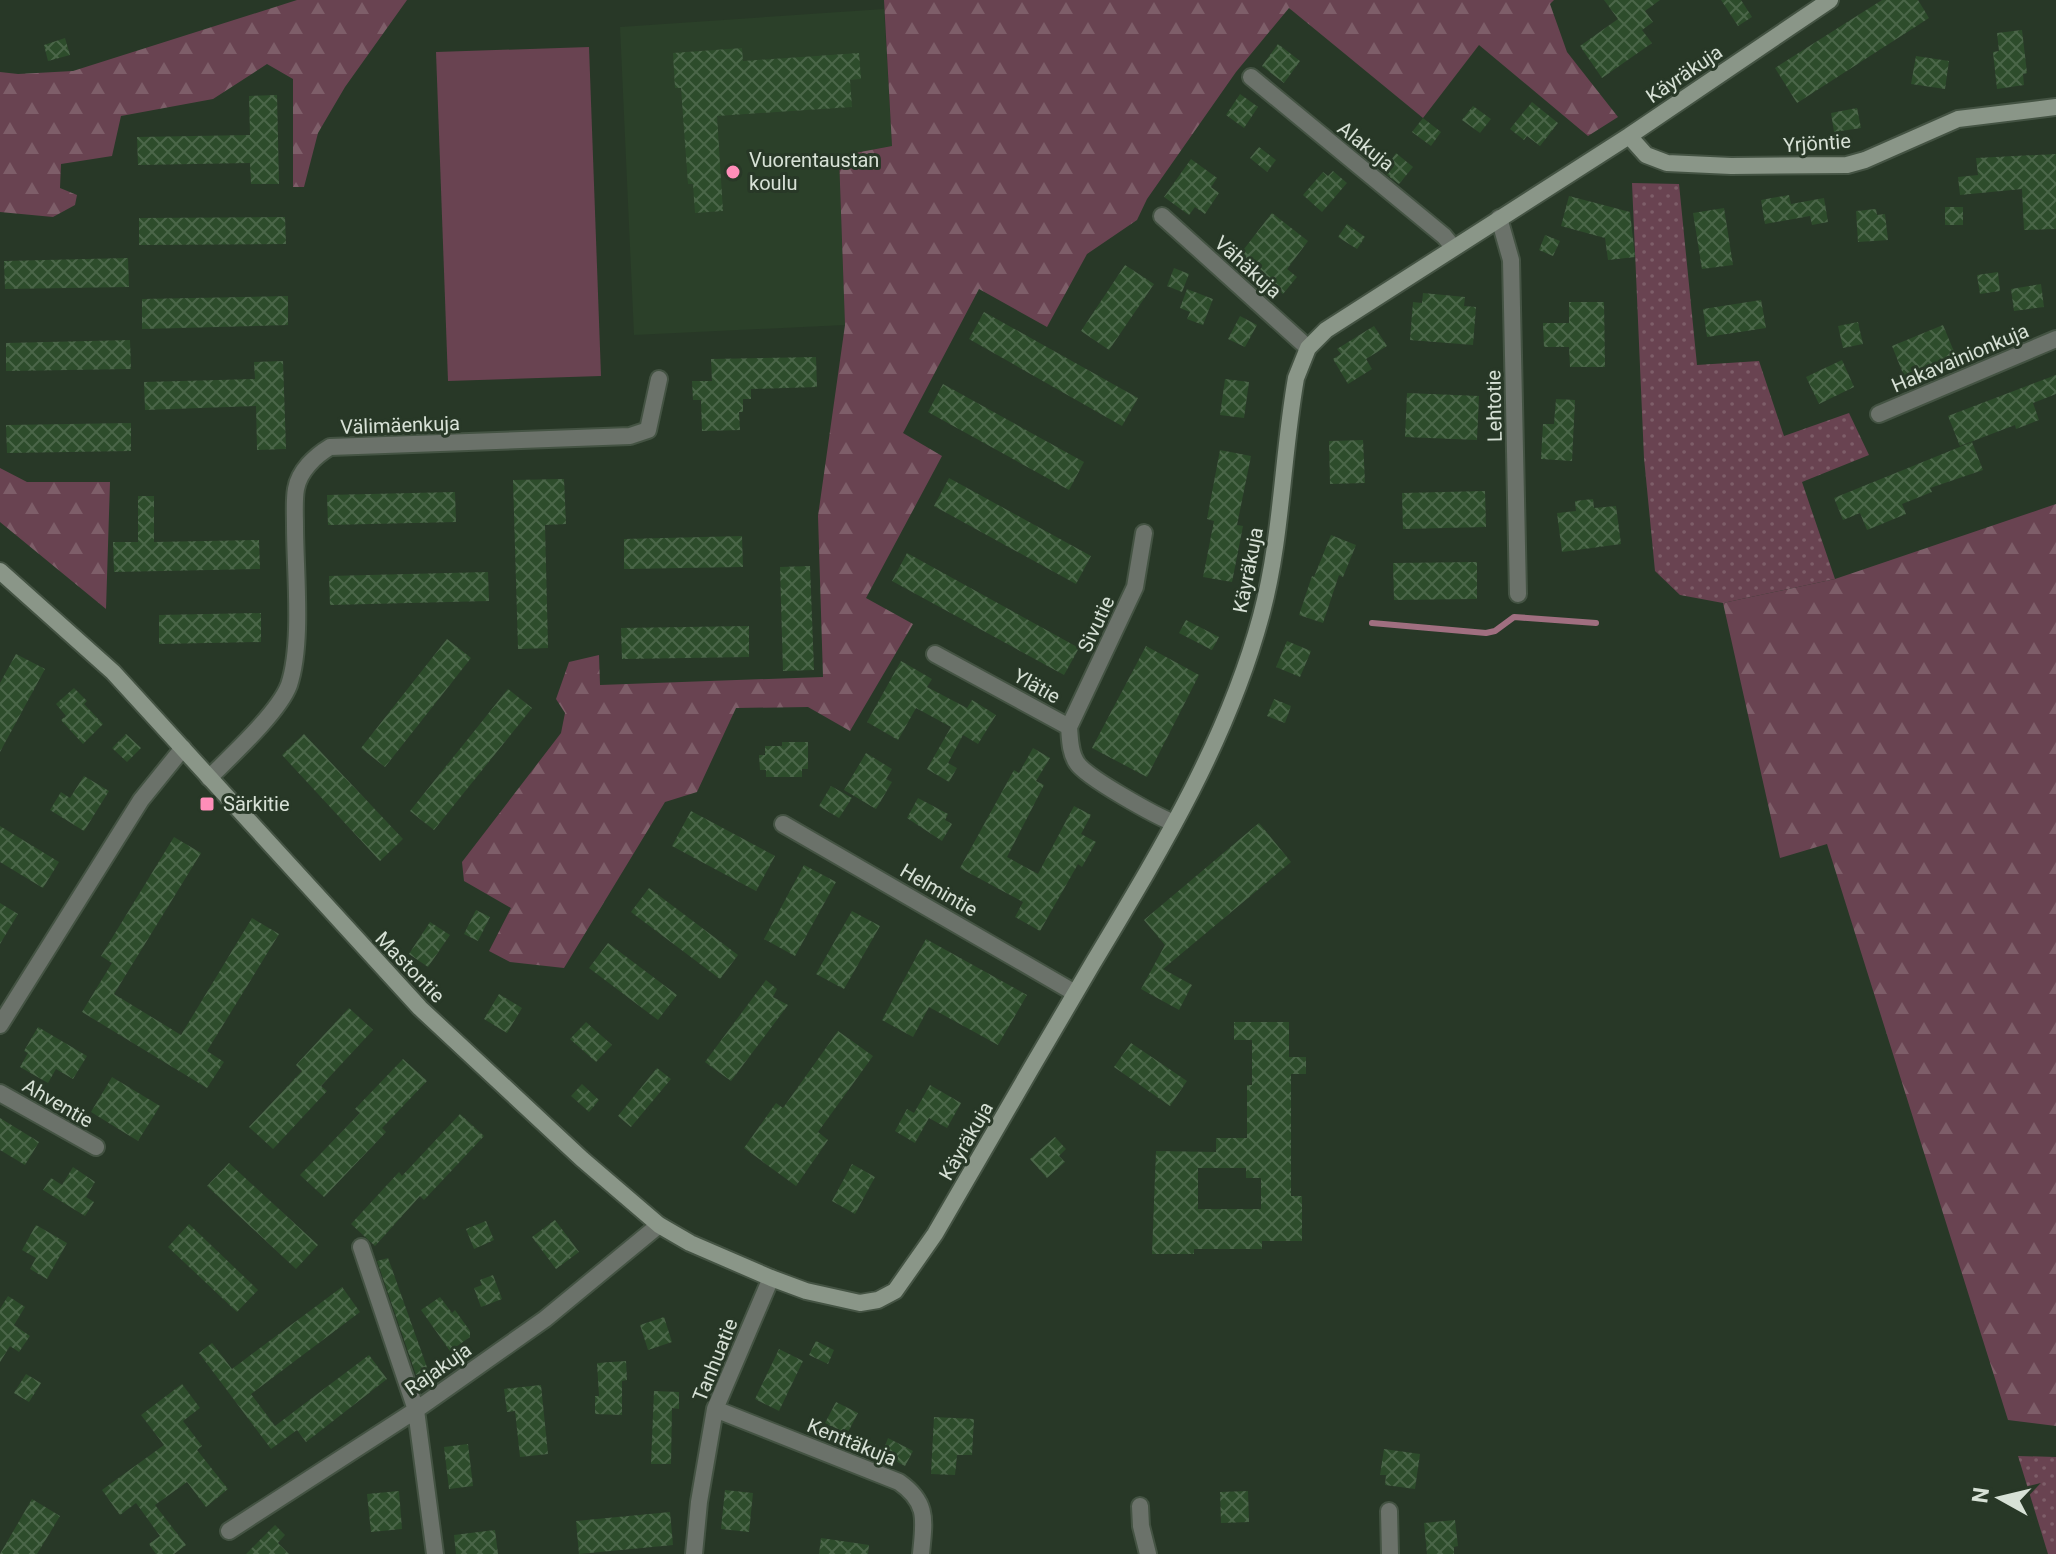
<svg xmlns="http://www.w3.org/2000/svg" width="2056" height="1554" font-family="Roboto,sans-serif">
	<defs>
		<pattern id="grass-dots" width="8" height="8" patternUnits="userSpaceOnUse" patternTransform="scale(2)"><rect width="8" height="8" fill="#694351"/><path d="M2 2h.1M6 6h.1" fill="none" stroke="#7e5e69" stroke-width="1.8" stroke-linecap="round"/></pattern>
		<pattern id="forest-firs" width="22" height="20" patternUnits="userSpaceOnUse" patternTransform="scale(2)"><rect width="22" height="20" fill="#694351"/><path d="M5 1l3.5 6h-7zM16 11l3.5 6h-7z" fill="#7e5e69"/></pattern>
		<pattern id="building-cross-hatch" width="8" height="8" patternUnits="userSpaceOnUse" patternTransform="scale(2)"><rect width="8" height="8" fill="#2d4c2b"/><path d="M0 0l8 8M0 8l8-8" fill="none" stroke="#4b6649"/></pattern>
	</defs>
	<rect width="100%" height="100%" fill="#283827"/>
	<path fill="#2b4029" d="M884,9L892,146L839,156L845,325L634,335L620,27Z"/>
	<path fill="url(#grass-dots)" d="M1632,183L1679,184L1697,365L1759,361L1784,436L1849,413L1869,455L1802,482L1835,579L1723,603L1680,595L1655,571L1644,458Z
		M2018,1456L2056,1457V1554H2048Z"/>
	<path fill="url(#forest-firs)" d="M297,0H407L345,87L318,133L304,187H293V79L267,64L213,99L121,116L112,156L61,164L60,188L77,195L75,205L53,217L0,212V72L18,74L73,71Z
		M884,0H1554L1550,4L1567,52L1618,117L1588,136L1479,45L1423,118L1289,8L1236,72L1147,199L1137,220L1087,254L1047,327L979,289L903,433L942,456L866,598L913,624L850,731L808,707L736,708L697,792L665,802L564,968L510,962L489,951L511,908L464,881L462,862L561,733L565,713L556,699L569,662L599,655L600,685L823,677L818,516L845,325L839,156L892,146Z
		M0,468L27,482H110L106,609L0,522Z
		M2056,504V1426L2008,1420L1827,844L1780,858L1723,603L1835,579Z"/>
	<path fill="#694351" d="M589,47L601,376L448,381L436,52Z"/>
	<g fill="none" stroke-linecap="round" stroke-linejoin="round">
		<path stroke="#a06f80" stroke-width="6" d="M1372,623L1486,633L1495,631L1514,617L1596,623"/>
	</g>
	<path fill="url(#building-cross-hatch)" fill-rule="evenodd" d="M1604,0H1660L1645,11L1653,22L1642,30L1652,43L1602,78L1580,46L1618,19Z
		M1721,0H1741L1752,17L1738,26Z
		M1882,0H1918L1929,18L1797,103L1775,68Z
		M2022,30L2027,73L2023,74L2024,85L1997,89L1993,52L1999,51L1997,33Z
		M65,38L70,55L48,61L44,45Z
		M1278,44L1300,61L1284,83L1262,66Z
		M742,48L743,61L859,53L861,79L850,80L852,107L717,116L723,211L695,213L693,184H688L681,88H675L673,53Z
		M1916,56L1949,61L1945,89L1911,84Z
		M1240,94L1258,107L1244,128L1226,115Z
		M277,95L279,184H251L250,163L138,165L137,137L250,135L249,96Z
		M1532,102L1558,123L1540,146L1527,136L1524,140L1510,129Z
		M1473,106L1491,119L1480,133L1462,120Z
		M1857,108L1861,128L1834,132L1831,113Z
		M1423,118L1441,132L1431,146L1412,132Z
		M1259,147L1276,160L1267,172L1250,158Z
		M1396,153L1413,167L1399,184L1383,172Z
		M2056,154V229L2024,230L2022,189L1960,195L1958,177L1978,175L1976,158Z
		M1191,159L1217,178L1211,187L1219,193L1205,214L1195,207L1189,215L1164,197Z
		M1333,171L1347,183L1322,212L1303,195L1323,172L1328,176Z
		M1789,195L1791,204L1824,198L1828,222L1812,225L1810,216L1765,224L1761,200Z
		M1569,196L1630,212L1635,257L1608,260L1605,238L1561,226Z
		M1945,207H1963V225H1945Z
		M1724,208L1733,265L1702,269L1693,213Z
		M1876,209L1877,215L1885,214L1888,240L1858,242L1856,211Z
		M1272,213L1308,241L1287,269L1297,277L1283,294L1237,258Z
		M285,217L286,244L139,245V218Z
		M1347,224L1365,237L1357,249L1338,237Z
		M1545,235L1560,241L1553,256L1539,250Z
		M128,258L129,287L5,289L4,261Z
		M1125,265L1154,284L1109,350L1081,331Z
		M1174,268L1189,274L1182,292L1167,286Z
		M1998,272L2000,291L1980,294L1977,275Z
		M2041,284L2044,307L2014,311L2011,289Z
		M1187,289L1213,299L1203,325L1187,319L1190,312L1180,308Z
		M1423,293L1465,297L1464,306L1476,307L1473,345L1410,340L1413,302L1422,303Z
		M288,296V325L142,329V299Z
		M1761,300L1766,328L1707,337L1703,309Z
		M1569,302H1604L1605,367H1570L1569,347H1544L1543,323H1569Z
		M984,312L1138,398L1122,426L969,339Z
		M1240,316L1257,325L1245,347L1228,339Z
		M1858,322L1863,344L1843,348L1838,326Z
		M1943,325L1955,354L1904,376L1892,346Z
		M1374,326L1387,346L1366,359L1372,369L1348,384L1333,359L1341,354L1337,349Z
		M130,340L131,369L6,371V343Z
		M816,357L817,387L751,389V399H743V412H739L740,430L702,431L701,400H693L692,381H712L711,359Z
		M1842,360L1854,387L1819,404L1806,377Z
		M283,361L286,449L257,450L256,406L145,410L144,382L255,379L254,362Z
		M2056,375V394L2033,403L2039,420L2016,429L2015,425L1960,446L1948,416Z
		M1225,379L1249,382L1244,418L1220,415Z
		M943,384L1084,462L1069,490L928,412Z
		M1407,393L1479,396L1477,440L1405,437Z
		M1556,399L1575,400L1572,461L1541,459L1543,424H1554Z
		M131,423V451L7,453L6,425Z
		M1363,440L1365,483L1330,484L1329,441Z
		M1972,442L1983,470L1930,488L1932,492L1902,504L1906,514L1867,530L1860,513L1843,520L1834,498Z
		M1220,450L1251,456L1237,525L1243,526L1232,582L1203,577L1214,521L1207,519Z
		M949,478L1091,556L1076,584L934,506Z
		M564,479L566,524L545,525L548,648L518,649L513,480Z
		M1485,491L1486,527L1403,529L1402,493Z
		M455,492L456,522L328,525L327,495Z
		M138,496H154V542L259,540L260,569L114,572L113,542H138Z
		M1593,499L1594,508L1616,506L1621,544L1562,552L1557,513L1576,511L1575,501Z
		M1331,535L1356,545L1343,577L1339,575L1323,623L1299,615L1312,576L1314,577Z
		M742,536L743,567L624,569V539Z
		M907,553L1079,648L1064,675L892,581Z
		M1477,562V599L1394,600L1393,563Z
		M810,566L814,670L783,671L780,567Z
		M488,572L489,601L330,605L329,576Z
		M261,613V642L159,644V615Z
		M1186,620L1219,637L1212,650L1179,633Z
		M749,626V657L622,659L621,628Z
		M447,639L471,658L385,767L361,748Z
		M1287,641L1311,651L1300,677L1276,667Z
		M1146,646L1199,675L1147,777L1092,748Z
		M16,654L45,669L0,752V683Z
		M901,661L932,679L927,687L967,708L972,700L996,715L978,744L963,735L948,763L957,768L949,782L927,769L951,727L916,708L898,740L867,722Z
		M74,688L87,701L84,704L103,724L83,744L61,720L66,716L56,704Z
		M508,689L532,708L434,830L410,811Z
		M1274,699L1291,706L1285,723L1267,716Z
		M126,734L141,748L127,762L112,748Z
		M304,734L403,839L380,861L282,755Z
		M782,742H808V769H802V777H766V770H760L759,755H765V746H782Z
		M1033,748L1050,758L1036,781L1044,785L1007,857L1038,874L1074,806L1091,815L1081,834L1096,842L1082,867L1078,864L1040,931L1015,917L1023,902L960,868L1014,770L1019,773Z
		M866,753L892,769L886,779L892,782L876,809L844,790Z
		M84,776L109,791L84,831L50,810L61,792L70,798Z
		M831,786L852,798L839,818L819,806Z
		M918,798L948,814L945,820L952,824L942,841L907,818Z
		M691,811L775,856L756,891L672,846Z
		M1259,823L1291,862L1163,969L1192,985L1179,1010L1141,989L1165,945L1144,920Z
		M0,826L59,862L43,888L0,862Z
		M174,837L201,853L114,994L181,1035L252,918L279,934L207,1051L224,1062L207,1088L82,1012L112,963L101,956Z
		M804,865L836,882L795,956L764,939Z
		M649,888L738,955L720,979L631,912Z
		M0,903L18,914L0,944Z
		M476,910L490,917L478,941L464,934Z
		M852,911L880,926L844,989L816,974Z
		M430,922L450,935L428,967L409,954Z
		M926,939L1027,995L998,1045L929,1007L913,1037L882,1020Z
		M608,943L677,995L658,1020L589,968Z
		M766,980L777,989L773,997L788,1005L731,1081L705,1062Z
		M499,994L522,1008L507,1033L484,1019Z
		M349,1008L373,1030L321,1086L327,1091L273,1149L249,1127L302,1071L296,1065Z
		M586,1022L612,1045L596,1062L570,1039Z
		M1234,1022H1289V1057H1306V1074H1291V1196H1302V1241H1262V1249H1194V1254H1152L1156,1151L1216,1152V1138H1247V1085H1252V1040H1234ZM1198,1168H1246V1178H1261V1209H1198Z
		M38,1027L87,1056L73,1079L56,1069L48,1083L20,1067L28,1053L24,1051Z
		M838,1031L873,1056L818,1132L828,1140L796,1186L744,1148L776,1103L783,1108Z
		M1131,1043L1187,1081L1170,1106L1114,1067Z
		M403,1059L427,1081L382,1128L386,1132L324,1197L300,1175L360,1113L355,1109Z
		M657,1068L671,1079L631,1127L618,1116Z
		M112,1077L160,1106L138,1141L91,1112Z
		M582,1084L599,1100L589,1112L571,1096Z
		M930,1085L961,1103L947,1128L929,1118L915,1143L895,1131L907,1109L914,1113Z
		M460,1114L484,1136L424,1200L420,1196L375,1246L351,1224L399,1172L402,1176Z
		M0,1118L39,1142L25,1165L0,1150Z
		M1055,1137L1066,1149L1059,1156L1065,1162L1047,1178L1030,1159Z
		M229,1163L318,1245L296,1269L207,1186Z
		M852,1164L875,1177L855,1214L832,1201Z
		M73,1167L95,1182L86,1197L94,1202L85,1216L43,1190L51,1178L62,1185Z
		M555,1220L579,1252L556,1269L532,1237Z
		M486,1221L494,1240L474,1249L466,1229Z
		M189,1224L258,1290L237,1312L168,1247Z
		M36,1225L67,1243L47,1279L30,1269L36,1258L22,1250Z
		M388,1258L428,1370L416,1375L377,1261Z
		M493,1275L502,1299L481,1307L474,1288L482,1285L480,1280Z
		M342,1287L360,1312L251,1394L275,1426L369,1355L387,1379L306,1442L297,1430L271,1449L199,1353L212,1343L232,1369Z
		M8,1296L25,1307L14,1325L30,1336L19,1352L10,1346L0,1362V1309Z
		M440,1297L452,1313L455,1310L470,1331V1337L450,1351L421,1310Z
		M664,1317L672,1342L648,1350L640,1325Z
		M816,1341L834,1350L828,1364L809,1355Z
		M779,1349L803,1361L779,1411L755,1399Z
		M626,1361L627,1380L622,1381V1415L595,1414V1396H599L597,1363Z
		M26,1374L41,1383L29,1402L14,1393Z
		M182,1384L200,1408L183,1421L202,1446L197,1450L228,1489L206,1507L187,1482L155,1505L186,1545L174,1554H156L149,1544L160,1536L136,1503L120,1515L102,1490L164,1445L141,1415Z
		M541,1385L548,1454L520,1457L515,1411L507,1412L504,1389Z
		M654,1391L679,1392V1409L672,1408L671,1464H651Z
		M836,1402L858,1413L847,1434L825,1423Z
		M934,1417L974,1419L972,1455H957L955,1475L931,1474Z
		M861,1437L880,1447L873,1460L854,1452Z
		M888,1438L913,1451L905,1466L882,1454Z
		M468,1444L473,1486L449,1489L444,1447Z
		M1384,1449L1420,1454L1415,1489L1385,1485L1386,1475H1380Z
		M725,1490L753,1493L749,1532L721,1529Z
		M399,1491L402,1529L371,1532L367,1494Z
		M1248,1491L1249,1522L1221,1523L1220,1492Z
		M32,1499L60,1516L37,1554H0Z
		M670,1512L673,1545L579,1554L576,1521Z
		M1455,1520L1458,1546L1454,1547V1554H1427L1424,1523Z
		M275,1525L285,1535L278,1543L289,1554H246Z
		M495,1530L498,1554H456L454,1535Z
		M821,1538L869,1545L868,1554H819Z"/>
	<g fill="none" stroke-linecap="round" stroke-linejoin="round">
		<defs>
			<path id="street" d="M1251,77L1444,236L1453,247
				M1162,216L1308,348
				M1499,218L1511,260L1518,594
				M1879,414L2056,339
				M935,654L1069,727C1070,739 1070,753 1077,763C1087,778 1156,816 1174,823
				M1069,727L1135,587L1144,533
				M209,778C231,756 279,712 289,685C303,643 295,571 295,526C295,514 294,500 296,489C299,471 315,456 330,447L630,436L648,430L659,379
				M783,824L1075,993
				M0,1025L141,800L183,748
				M0,1093L96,1147
				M361,1247L416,1410L435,1554
				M715,1409L899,1482C929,1503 924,1521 921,1554
				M1140,1506L1141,1526L1148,1554
				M1389,1511L1390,1554
				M229,1531L416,1410L545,1319L659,1225
				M694,1554L699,1502L715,1409L771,1278"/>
			<path id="secondary" d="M1629,136L1646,155L1667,163L1731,166L1847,165L1865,160L1958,119L2056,107
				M0,571L113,672L420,1008L582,1159L659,1225L690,1243L771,1278L806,1291L860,1303L878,1300L895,1291L935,1234C987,1144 1040,1053 1093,963C1159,853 1227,742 1261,616C1282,539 1282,457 1296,378L1308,348L1326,330L1629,136L1830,0"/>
		</defs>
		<use href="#street" stroke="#445343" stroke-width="20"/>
		<use href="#secondary" stroke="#445343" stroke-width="20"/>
		<use href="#street" stroke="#6b726a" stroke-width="16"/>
		<use href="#secondary" stroke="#8a9688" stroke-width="16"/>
	</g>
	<g fill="#ff8eb9" stroke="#283827" stroke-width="3">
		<circle cx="733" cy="172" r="8"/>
		<rect x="199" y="796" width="16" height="16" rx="4"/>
	</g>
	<g text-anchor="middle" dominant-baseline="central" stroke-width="6" stroke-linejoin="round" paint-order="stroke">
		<g font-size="20" fill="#d7e1d6" stroke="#283827">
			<text transform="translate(1684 74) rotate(-34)">Käyräkuja</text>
			<text transform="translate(1817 143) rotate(-4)">Yrjöntie</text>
			<text transform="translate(1366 146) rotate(39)">Alakuja</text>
			<text transform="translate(1248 267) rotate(42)">Vähäkuja</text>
			<text transform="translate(1960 358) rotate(-23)">Hakavainionkuja</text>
			<text transform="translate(1494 406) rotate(-91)">Lehtotie</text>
			<text transform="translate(400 425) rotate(-2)">Välimäenkuja</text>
			<text transform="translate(1248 570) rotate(-79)">Käyräkuja</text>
			<text transform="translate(1096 624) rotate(-65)">Sivutie</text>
			<text transform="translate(1037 686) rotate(29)">Ylätie</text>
			<text transform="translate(939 890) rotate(30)">Helmintie</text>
			<text transform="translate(410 967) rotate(46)">Mastontie</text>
			<text transform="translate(58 1103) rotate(30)">Ahventie</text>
			<text transform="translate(966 1141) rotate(-60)">Käyräkuja</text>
			<text transform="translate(715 1360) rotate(-68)">Tanhuatie</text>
			<text transform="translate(438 1369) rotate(-35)">Rajakuja</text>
			<text transform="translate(852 1442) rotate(22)">Kenttäkuja</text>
		</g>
		<g font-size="20" fill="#d7e1d6" stroke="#283827" text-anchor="start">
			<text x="749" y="160">Vuorentaustan<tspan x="749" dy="23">koulu</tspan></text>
			<text x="223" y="804">Särkitie</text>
		</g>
	</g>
	<g transform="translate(2000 1498) rotate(278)" stroke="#283827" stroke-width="6" paint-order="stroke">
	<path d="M0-6L14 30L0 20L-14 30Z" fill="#d7e1d6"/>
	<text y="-12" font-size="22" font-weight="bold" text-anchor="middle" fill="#d7e1d6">N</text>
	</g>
</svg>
